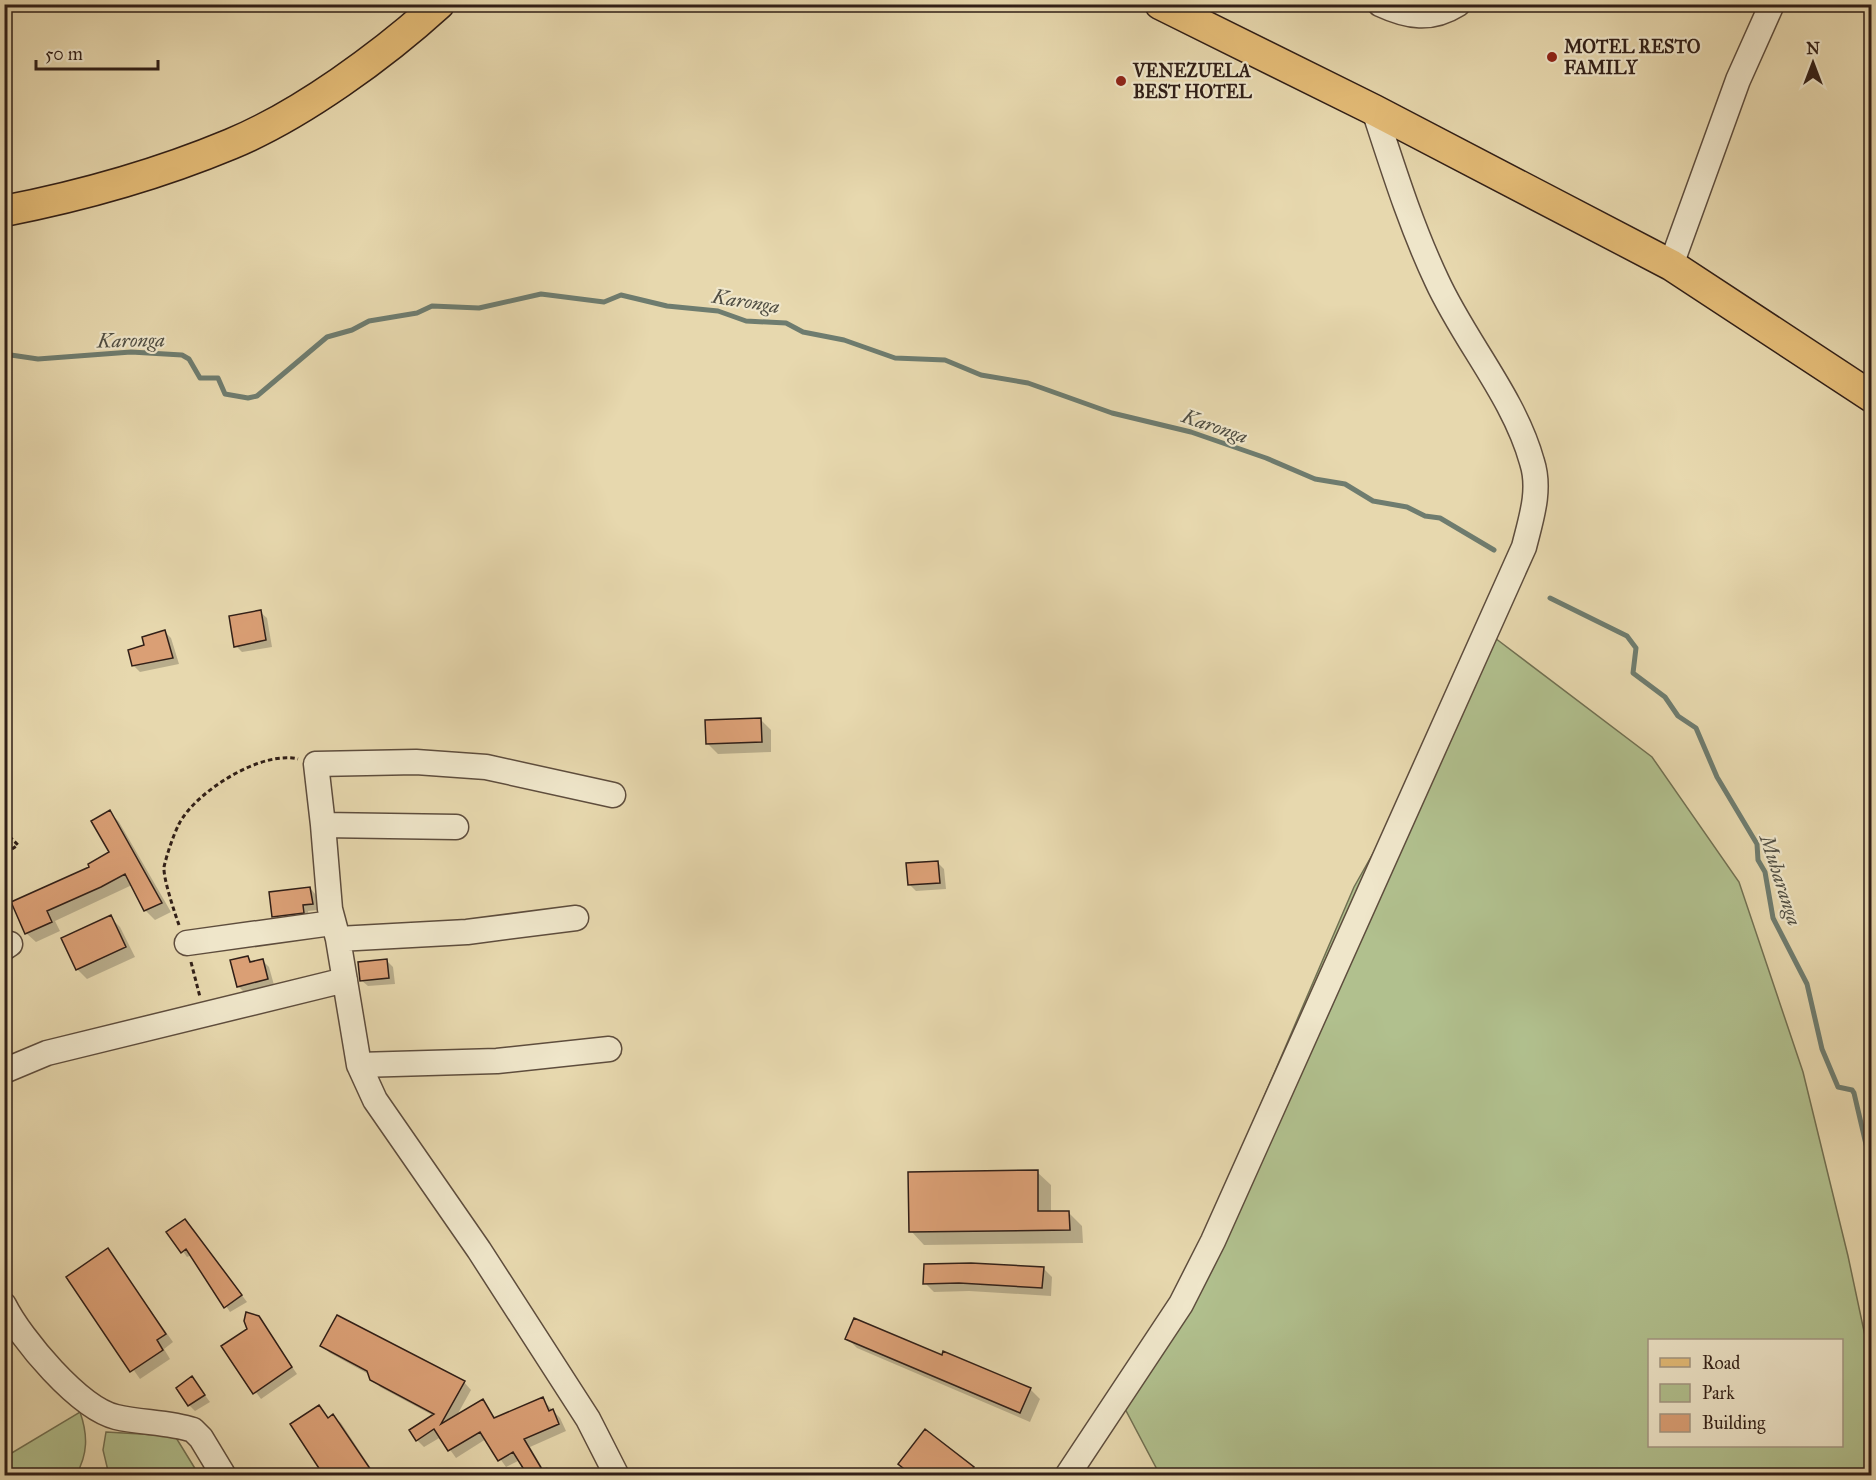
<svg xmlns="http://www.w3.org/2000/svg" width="1876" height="1480" font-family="'IM FELL Great Primer',serif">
	<rect width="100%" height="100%" fill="#e7d8ae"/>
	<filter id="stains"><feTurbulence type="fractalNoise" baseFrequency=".00333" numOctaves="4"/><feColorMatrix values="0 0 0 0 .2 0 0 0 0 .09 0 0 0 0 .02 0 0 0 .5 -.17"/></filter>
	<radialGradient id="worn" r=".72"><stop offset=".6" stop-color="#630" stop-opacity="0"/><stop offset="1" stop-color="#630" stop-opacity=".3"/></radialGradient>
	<path fill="#b1c08e" stroke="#717052" stroke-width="1.5" fill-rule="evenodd" d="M1495,638L1652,757L1739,882L1803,1072L1848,1256L1871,1364V1475H1160L1113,1386L1179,1295L1354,887ZM1650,1340H1842V1446H1650Z
		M80,1412C88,1435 88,1454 76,1475H5V1457Z
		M106,1432L175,1436L199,1475L170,1473L166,1476L109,1475L103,1450Z"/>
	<path fill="#0003" d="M260,612L267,618L272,647L242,652L236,646Z
		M165,632L171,638L179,664L140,672L133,665L146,646Z
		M761,720L771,730V752L718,754L708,744Z
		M110,812L119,822L171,912L155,920L146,911L132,885L55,921L60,931L36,942L26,933L13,903L91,867L111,852Z
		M938,863L944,869L946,889L916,891L909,884Z
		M310,888L316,895L318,910L308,911L309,919L280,923L273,916Z
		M110,917L120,927L135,957L87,979L77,969Z
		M248,957L253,963L262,960L269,967L274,985L245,993L238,986Z
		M386,960L393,967L395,984L368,986L361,980Z
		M1037,1172L1051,1185V1213H1069L1082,1226L1083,1243L924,1245L911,1231Z
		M169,1232L210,1253L247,1302L230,1312L192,1255L187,1257Z
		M108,1250L173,1342L164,1349L170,1359L140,1379L68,1277Z
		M1043,1268L1052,1277L1051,1296L969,1291L934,1292L925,1283Z
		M258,1317L297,1374L261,1399L223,1347L249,1329Z
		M847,1338L1030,1389L1040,1399L1030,1422L857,1348Z
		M322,1346L464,1382L471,1390L456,1417L482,1401L496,1419L542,1399L560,1418L566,1431L530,1447L543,1469L547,1467L555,1476H530L520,1460L506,1467L486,1439L456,1458L441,1437L424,1447L417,1440L434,1416L380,1387L370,1375L330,1353Z
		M192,1378L210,1402L195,1411L189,1405Z
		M319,1407L329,1419L333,1416L341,1423L376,1476H326Z
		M900,1464L973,1468L981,1476H912Z
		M406,1470L411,1476H397Z"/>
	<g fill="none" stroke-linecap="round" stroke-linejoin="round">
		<path stroke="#6e7c6f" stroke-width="5" d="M4,354L38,359L131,352L182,355L189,359L200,378H218L225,394L248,398L257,396L327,337L352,330L369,321L417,313L432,306L479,308L541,294L604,302L621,295L667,306L718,311L746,321L786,323L803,332L844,340L895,358L945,360L981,375L1028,383L1112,413L1191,432L1266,458L1315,479L1345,484L1373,501L1407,507L1425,516L1440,518L1494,550
			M1550,598L1627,636L1636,648L1633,673L1665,697L1678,716L1696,728L1717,777L1757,844L1758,860L1765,872L1773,918L1807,984L1822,1049L1838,1087L1852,1090L1854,1093L1872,1170"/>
	</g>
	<path fill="#da9f75" stroke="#311f17" stroke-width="1.5" d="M261,610L266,640L234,647L229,616Z
		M165,630L173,658L132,666L128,650L144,645L142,637Z
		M761,718L762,742L706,744L705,720Z
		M110,810L162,903L144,911L125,874L101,887L47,911L52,922L25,934L11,902L89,867L88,864L109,852L91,821Z
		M938,861L940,883L908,885L906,863Z
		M310,887L313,904L303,905L304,913L272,917L269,892Z
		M111,915L126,947L76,970L61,938Z
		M248,956L250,962L263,959L268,979L237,987L230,960Z
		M387,959L389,978L360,981L358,962Z
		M1038,1170V1211H1069L1070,1230L909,1232L908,1172Z
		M185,1219L242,1295L224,1308L186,1249L181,1253L166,1232Z
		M108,1248L166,1334L157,1340L163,1350L130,1372L66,1277Z
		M971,1263L1044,1267L1042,1288L959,1283L923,1284L924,1264Z
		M246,1312L259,1316L292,1367L253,1394L221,1346L247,1329L244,1321Z
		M337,1315L465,1381L441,1424L483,1399L494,1418L543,1397L549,1411L553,1409L559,1424L524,1439L546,1476H528L513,1452L498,1461L480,1432L448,1451L434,1429L416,1441L409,1430L434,1414L370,1380L367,1371L320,1346Z
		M854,1318L942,1355L943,1351L1031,1388L1020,1413L845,1339Z
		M192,1376L205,1395L188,1406L176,1388Z
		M319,1405L328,1418L333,1414L375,1476H324L290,1424Z
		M925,1429L974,1467L968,1476H913L898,1464Z"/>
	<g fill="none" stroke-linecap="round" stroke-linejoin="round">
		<defs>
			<path id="minor" d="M1380,4C1408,17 1431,21 1458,4
				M1671,265L1738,80L1772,4
				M323,825L330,909L338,939L359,1065L375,1100L479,1250L588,1419L617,1476
				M456,827L323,825L316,764L416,762L486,767L613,795
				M338,939L467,932L576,918
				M187,943L332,923
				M4,948L10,944
				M359,1065L497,1061L609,1049
				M4,1071L47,1053L345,980
				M4,1305C21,1339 79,1408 116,1417C142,1423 169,1422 193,1430L201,1438L224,1476
				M1067,1476L1181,1304L1213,1241L1524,547C1531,519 1541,490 1532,462C1514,397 1465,342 1437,281C1411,226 1393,168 1374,110"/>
			<path id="major" d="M1160,4L1374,110L1671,265L1872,397
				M4,211C81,196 159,174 231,144C301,115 383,55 439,4"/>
		</defs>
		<use href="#minor" stroke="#5e4d3d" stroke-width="27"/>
		<use href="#major" stroke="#311f17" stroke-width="33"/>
		<path stroke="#311f17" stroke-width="3" stroke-dasharray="4.5 3" stroke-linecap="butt" d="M4,831L18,845L4,854
			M179,925C175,914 163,878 164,867C167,854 173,836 179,824C196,791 262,750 298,759
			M191,962L200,997"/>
		<use href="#minor" stroke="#efe6ca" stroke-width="24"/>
		<use href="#major" stroke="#e4bc77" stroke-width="30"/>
	</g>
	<g fill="#8f2418" stroke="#efe6ca" stroke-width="2">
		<circle cx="1552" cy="57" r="6"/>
		<circle cx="1121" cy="81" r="6"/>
	</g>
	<g text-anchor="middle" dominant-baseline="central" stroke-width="4.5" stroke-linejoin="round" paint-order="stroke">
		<g font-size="18" font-weight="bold" fill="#311f17" stroke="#efe6ca" text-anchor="start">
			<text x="1564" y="47">MOTEL RESTO<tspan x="1564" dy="21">FAMILY</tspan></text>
			<text x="1133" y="71">VENEZUELA<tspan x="1133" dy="21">BEST HOTEL</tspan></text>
		</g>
		<g font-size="20" font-style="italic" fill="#504e43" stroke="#efe6ca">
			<text transform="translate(746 301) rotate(9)">Karonga</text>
			<text transform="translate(131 340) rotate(-1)">Karonga</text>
			<text transform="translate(1215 426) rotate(19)">Karonga</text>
			<text transform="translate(1781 880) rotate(72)">Muharanga</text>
		</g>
	</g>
	<rect width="1876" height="1480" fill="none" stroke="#e7d8ae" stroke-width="24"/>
	<rect x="6" y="6" width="1864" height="1468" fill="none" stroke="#311f17" stroke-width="3"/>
	<rect x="12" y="12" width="1852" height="1456" fill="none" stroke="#311f17" stroke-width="1.5"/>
	<rect x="1648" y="1339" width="195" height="108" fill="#efe6ca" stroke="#a39682" stroke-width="1.5"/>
	<rect x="1660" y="1358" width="30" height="9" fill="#e4bc77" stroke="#a39682" stroke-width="1.5"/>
	<text x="1702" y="1369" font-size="18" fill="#311f17">Road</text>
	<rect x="1660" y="1384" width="30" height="18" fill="#b1c08e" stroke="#a39682" stroke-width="1.5"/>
	<text x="1702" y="1399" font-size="18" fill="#311f17">Park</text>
	<rect x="1660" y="1414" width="30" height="18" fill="#da9f75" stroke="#a39682" stroke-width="1.5"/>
	<text x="1702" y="1429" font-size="18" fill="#311f17">Building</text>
	<g transform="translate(1813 63)" stroke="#efe6ca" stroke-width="4.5" paint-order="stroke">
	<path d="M0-4.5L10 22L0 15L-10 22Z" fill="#311f17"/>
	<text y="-9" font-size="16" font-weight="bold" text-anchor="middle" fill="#311f17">N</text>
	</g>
	<path d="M36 60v9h122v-9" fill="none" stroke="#311f17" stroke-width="3"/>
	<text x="45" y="60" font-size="18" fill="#311f17" stroke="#efe6ca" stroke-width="4.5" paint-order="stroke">50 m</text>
	<rect width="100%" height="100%" filter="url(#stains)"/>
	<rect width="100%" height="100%" fill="url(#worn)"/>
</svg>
